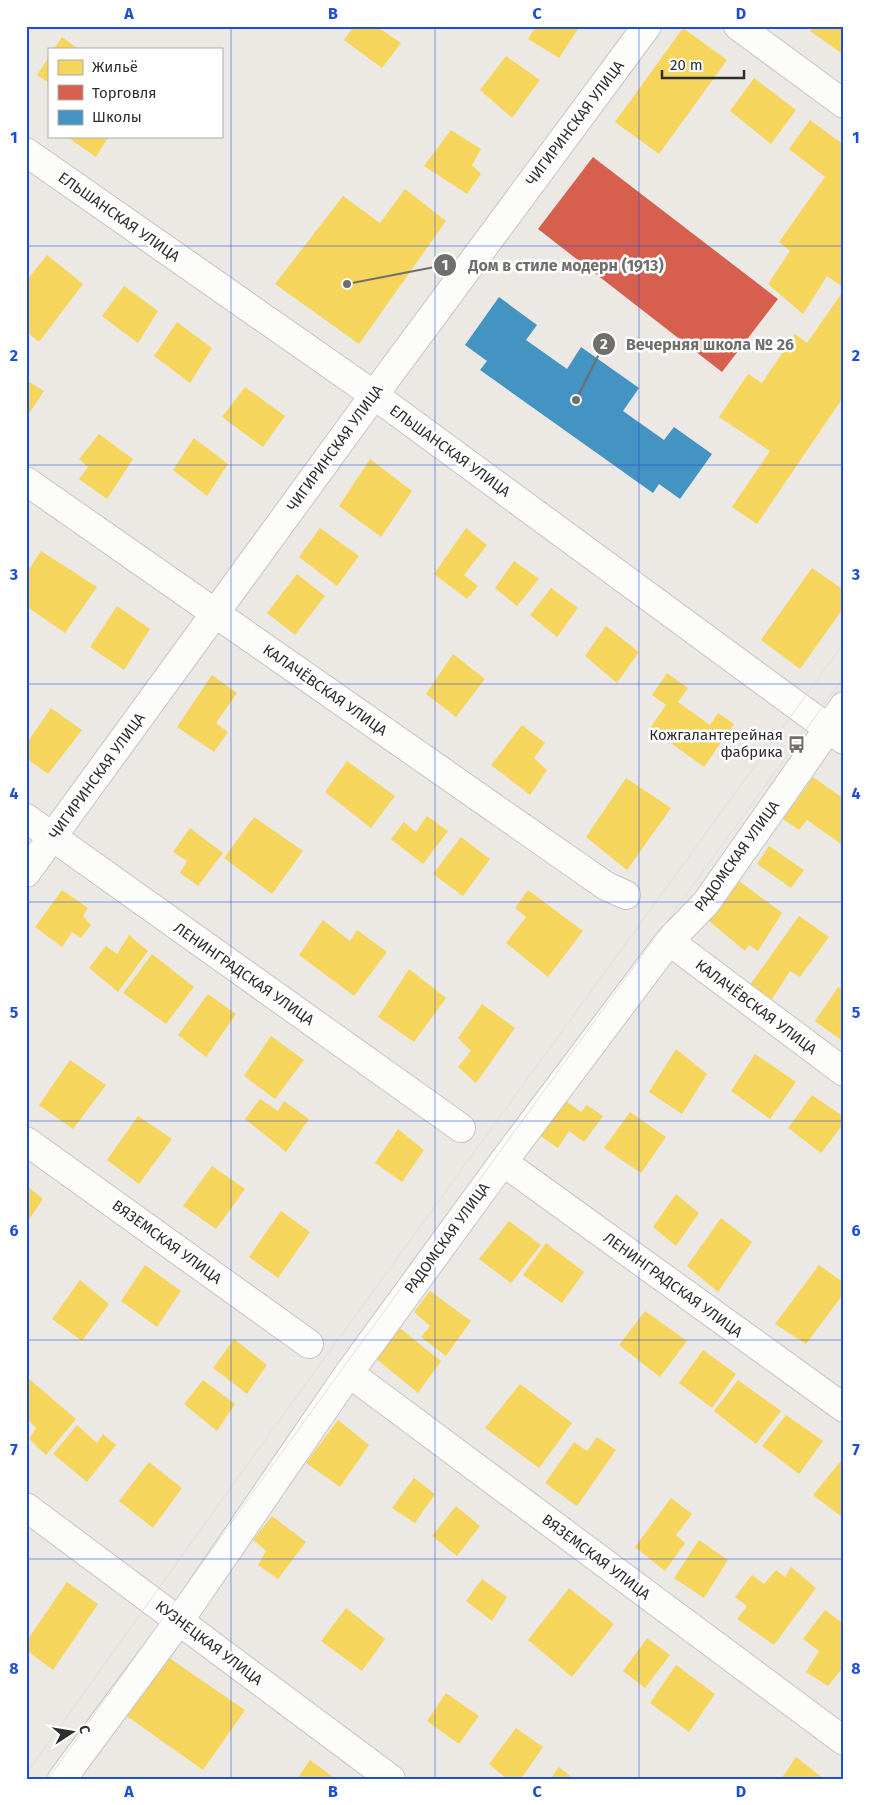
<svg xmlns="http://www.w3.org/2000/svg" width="870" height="1805" font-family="'Fira Sans',sans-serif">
	<rect width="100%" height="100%" fill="#ece8e4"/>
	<path fill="#f6d55c" d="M354,26H376L401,43L382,68L344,40Z
		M536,26H580L559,58L528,39Z
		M813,26H844V55L810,31Z
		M683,28L727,60L659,154L615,122Z
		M62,37L78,49H54Z
		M506,56L540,80L512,118L480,90Z
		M49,57V83L37,75Z
		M754,78L796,110L771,144L730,111Z
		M810,120L844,145V288L827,276L803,314L768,284L790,251L779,242L825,177L789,149Z
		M451,130L481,149L472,165L481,174L467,194L424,166Z
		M68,136H109L96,157L67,137Z
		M405,189L446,221L359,344L275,284L343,196L380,223Z
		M47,255L83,284L39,342L26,331V281Z
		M124,286L158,311L138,343L102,316Z
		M841,294L844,296V396L757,524L732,507L770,451L719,417L748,374L762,383L795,334L807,343Z
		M177,322L212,348L190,383L154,356Z
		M26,380L44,391L26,418Z
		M245,387L285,416L263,447L222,417Z
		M99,434L133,459L107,499L79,479L88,467L79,459Z
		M194,438L228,464L207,496L173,470Z
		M370,459L412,491L381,537L339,506Z
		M320,528L359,556L337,586L299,557Z
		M466,528L487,545L464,575L478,586L467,599L434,574Z
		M41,551L97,587L65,633L26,606V574Z
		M514,561L539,579L517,606L495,588Z
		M812,568L844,590V607L800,669L761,640Z
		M297,574L325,596L295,635L267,613Z
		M551,588L578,608L557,637L530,615Z
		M117,606L150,629L124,670L90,647Z
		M606,626L639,652L617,683L585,656Z
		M453,654L485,679L456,717L426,694Z
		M667,673L688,688L678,702L710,725L718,713L734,724L704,767L650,728L666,705L652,695Z
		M212,675L237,693L216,723L228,732L214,752L177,727Z
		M51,708L82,730L48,774L26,758V744Z
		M522,725L545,743L534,758L547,770L530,795L491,765Z
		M347,761L395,796L371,828L325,792Z
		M813,777L844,799V846L807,820L799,830L783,819Z
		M626,778L671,808L627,870L586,837Z
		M427,816L448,831L423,864L391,839L404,822L416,832Z
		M254,817L303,851L272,894L224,858Z
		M190,828L223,853L198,886L180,873L187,861L173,852Z
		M461,837L490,859L463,896L433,874Z
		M769,846L804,870L791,888L757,864Z
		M731,875L782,913L758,951L749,945L745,951L703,916Z
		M62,890L88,908L83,916L91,925L81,938L72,932L62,947L35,927Z
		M528,890L583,931L548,977L506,943L526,917L515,908Z
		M799,916L829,937L800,977L790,971L769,1004L747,989Z
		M323,920L350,941L357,930L387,952L354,996L299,955Z
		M129,935L148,951L118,992L89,968L106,946L117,954Z
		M152,954L194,987L166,1024L123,993Z
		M409,969L446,998L414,1042L378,1017Z
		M838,987L844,991V1036L841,1040L815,1021Z
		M208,994L236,1014L206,1057L178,1035Z
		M482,1004L515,1028L476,1083L458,1067L471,1051L458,1038Z
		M271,1036L304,1060L275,1099L244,1076Z
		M676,1049L707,1074L682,1114L649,1092Z
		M755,1054L796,1082L770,1119L731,1091Z
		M70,1060L106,1085L73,1129L39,1105Z
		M812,1095L844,1117V1123L821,1153L788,1128Z
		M260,1099L278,1111L284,1101L309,1119L286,1152L245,1119Z
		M563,1099L581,1112L587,1105L603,1116L584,1142L569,1131L558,1148L536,1133Z
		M630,1112L666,1137L641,1173L604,1148Z
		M138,1116L172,1139L139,1184L107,1160Z
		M398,1129L424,1150L402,1182L375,1163Z
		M212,1166L245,1189L216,1229L183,1206Z
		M26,1185L43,1199L26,1224Z
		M676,1194L699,1213L676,1246L653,1227Z
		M281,1211L310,1232L278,1278L249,1257Z
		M721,1218L752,1242L718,1292L687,1266Z
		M509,1221L541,1245L511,1283L479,1259Z
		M546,1243L584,1272L562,1303L523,1275Z
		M145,1265L181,1291L157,1327L121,1301Z
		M819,1265L844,1283V1293L806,1344L775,1324Z
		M80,1280L109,1304L82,1341L52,1319Z
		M430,1291L471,1321L446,1356L421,1337L430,1326L414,1312Z
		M645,1311L687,1341L660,1377L619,1345Z
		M391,1321L441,1361L418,1393L369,1353Z
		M234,1339L267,1365L247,1394L213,1368Z
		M703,1350L736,1374L712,1408L679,1383Z
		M27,1377L76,1419L46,1455L29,1439L36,1428L26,1418Z
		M203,1380L235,1404L217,1431L184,1404Z
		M738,1380L781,1411L756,1444L714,1411Z
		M520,1384L572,1423L539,1468L485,1428Z
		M786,1415L823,1441L799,1474L762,1446Z
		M338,1420L369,1445L340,1487L306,1463Z
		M77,1425L97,1443L103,1434L116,1445L87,1482L53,1454Z
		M597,1437L616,1450L577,1506L545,1483L574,1442L587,1451Z
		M844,1457V1516L842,1517L813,1495Z
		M149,1462L182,1488L153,1528L119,1501Z
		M414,1478L435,1494L415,1523L392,1508Z
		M671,1498L692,1514L676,1535L685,1543L665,1571L635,1547Z
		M456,1506L480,1526L457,1556L432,1536Z
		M272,1516L306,1542L278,1579L258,1565L266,1551L253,1540Z
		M699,1540L728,1560L704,1598L674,1578Z
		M791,1567L816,1588L774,1645L737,1619L747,1606L735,1597L752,1575L764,1584L776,1570L785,1577Z
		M482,1579L507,1597L492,1621L466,1601Z
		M67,1582L98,1604L53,1670L26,1650V1642Z
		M569,1588L614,1624L572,1677L528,1640Z
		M346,1608L385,1639L362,1671L321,1641Z
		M825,1610L844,1624V1666L828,1686L806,1672L819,1651L803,1639Z
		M647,1638L670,1655L645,1688L623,1671Z
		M162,1653L245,1710L203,1770L121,1712Z
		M676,1665L715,1694L689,1732L650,1703Z
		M446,1693L479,1716L459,1744L427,1721Z
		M516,1728L543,1747L521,1779H507L489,1764Z
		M796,1757L824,1779H781Z
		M310,1760L336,1779H297Z
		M559,1767L574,1779H550Z"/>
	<path fill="#d6604d" d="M593,157L778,299L722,372L538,229Z"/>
	<path fill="#4393c3" d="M499,297L537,325L526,340L567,369L581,347L639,388L623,411L664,440L674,427L712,454L680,499L659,484L653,493L480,370L487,361L465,345Z"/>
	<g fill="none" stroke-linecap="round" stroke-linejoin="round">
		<defs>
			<path id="street" d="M738,26L844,104
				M26,152L374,395L844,740
				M26,481L606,886L626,895
				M26,818L461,1128
				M669,941L844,1072
				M26,1141L309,1344
				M503,1162L844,1408
				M349,1373L844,1741
				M62,1779L179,1621L349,1373L503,1162L669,941L706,903L844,706"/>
			<path id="secondary" d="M26,873L374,395L647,26
				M26,1507L391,1779"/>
		</defs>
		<use href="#street" stroke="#c5c4c5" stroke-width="30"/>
		<use href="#secondary" stroke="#c5c4c5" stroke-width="30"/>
		<use href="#street" stroke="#fcfcfb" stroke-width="28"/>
		<use href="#secondary" stroke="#fcfcfb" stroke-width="28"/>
		<path stroke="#dfdfe1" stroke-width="1" d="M26,1774L239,1476L844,643
			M48,1779L256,1488L844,677"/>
	</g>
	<path fill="none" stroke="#1d4ed8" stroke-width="1" stroke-opacity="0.55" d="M231,26V1779M435,26V1779M639,26V1779M26,246H844M26,465H844M26,684H844M26,902H844M26,1121H844M26,1340H844M26,1559H844"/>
	<defs>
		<symbol id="bus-bare" viewBox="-9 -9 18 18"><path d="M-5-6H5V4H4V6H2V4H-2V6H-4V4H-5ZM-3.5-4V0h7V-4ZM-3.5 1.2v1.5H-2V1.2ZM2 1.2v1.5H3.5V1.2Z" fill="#706f6e" stroke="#fff" stroke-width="2.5" paint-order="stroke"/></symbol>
	</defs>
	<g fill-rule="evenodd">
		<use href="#bus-bare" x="784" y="732" width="25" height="25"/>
	</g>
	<g text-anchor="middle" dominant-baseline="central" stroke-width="5" stroke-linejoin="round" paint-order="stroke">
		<g font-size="15" fill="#2e2e2e" stroke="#fff">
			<text transform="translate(575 123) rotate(-53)">ЧИГИРИНСКАЯ УЛИЦА</text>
			<text transform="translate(119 217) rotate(35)">ЕЛЬШАНСКАЯ УЛИЦА</text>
			<text transform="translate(335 448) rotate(-54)">ЧИГИРИНСКАЯ УЛИЦА</text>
			<text transform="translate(450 451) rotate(36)">ЕЛЬШАНСКАЯ УЛИЦА</text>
			<text transform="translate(325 690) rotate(35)">КАЛАЧЁВСКАЯ УЛИЦА</text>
			<text transform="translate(97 776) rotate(-54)">ЧИГИРИНСКАЯ УЛИЦА</text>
			<text transform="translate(737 856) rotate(-54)">РАДОМСКАЯ УЛИЦА</text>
			<text transform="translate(244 974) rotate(35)">ЛЕНИНГРАДСКАЯ УЛИЦА</text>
			<text transform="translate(756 1007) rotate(37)">КАЛАЧЁВСКАЯ УЛИЦА</text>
			<text transform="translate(447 1238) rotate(-54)">РАДОМСКАЯ УЛИЦА</text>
			<text transform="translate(167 1242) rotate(36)">ВЯЗЕМСКАЯ УЛИЦА</text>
			<text transform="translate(673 1285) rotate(36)">ЛЕНИНГРАДСКАЯ УЛИЦА</text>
			<text transform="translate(596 1557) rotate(37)">ВЯЗЕМСКАЯ УЛИЦА</text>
			<text transform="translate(209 1643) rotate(37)">КУЗНЕЦКАЯ УЛИЦА</text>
		</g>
		<g font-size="15" fill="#2e2e2e" stroke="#fff" text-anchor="end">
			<text x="783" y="735">Кожгалантерейная<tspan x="783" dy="17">фабрика</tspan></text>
		</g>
	</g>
	<path fill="none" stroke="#706f6e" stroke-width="2" d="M347 284L445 265M576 400L604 344"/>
	<g fill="#706f6e" stroke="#fff" stroke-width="2">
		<circle cx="347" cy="284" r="5"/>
		<circle cx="576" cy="400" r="5"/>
		<circle cx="445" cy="265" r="12"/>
		<circle cx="604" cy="344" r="12"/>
	</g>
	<g font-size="15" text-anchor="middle" font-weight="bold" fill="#fff">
		<text x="445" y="270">1</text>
		<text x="604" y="349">2</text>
	</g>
	<g font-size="16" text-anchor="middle" font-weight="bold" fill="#706f6e" stroke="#fff" stroke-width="5" stroke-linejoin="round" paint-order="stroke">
		<text x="566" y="271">Дом в стиле модерн (1913)</text>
		<text x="710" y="350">Вечерняя школа № 26</text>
	</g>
	<rect width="870" height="1805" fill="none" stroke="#ffffff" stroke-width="55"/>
	<rect x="48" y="48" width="175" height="90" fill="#ffffff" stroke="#ababab"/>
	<rect x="58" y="60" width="25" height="15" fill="#f6d55c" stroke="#ababab"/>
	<text x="92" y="72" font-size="15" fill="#2e2e2e">Жильё</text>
	<rect x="58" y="85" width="25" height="15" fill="#d6604d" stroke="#ababab"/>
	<text x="92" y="98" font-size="15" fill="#2e2e2e">Торговля</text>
	<rect x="58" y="110" width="25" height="15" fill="#4393c3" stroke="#ababab"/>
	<text x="92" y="122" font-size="15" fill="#2e2e2e">Школы</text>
	<g transform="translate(72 1732) rotate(78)" stroke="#ffffff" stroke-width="4" paint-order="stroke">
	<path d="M0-4L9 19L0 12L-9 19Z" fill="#2e2e2e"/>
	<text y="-8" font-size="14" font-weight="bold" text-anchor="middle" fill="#2e2e2e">С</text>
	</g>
	<path d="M662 70v8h82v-8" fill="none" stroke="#2e2e2e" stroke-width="2.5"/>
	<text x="670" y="70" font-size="15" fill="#2e2e2e" stroke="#ffffff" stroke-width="4" paint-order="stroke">20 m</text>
	<rect x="28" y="28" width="814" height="1750" fill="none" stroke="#1d4ed8" stroke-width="2"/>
	<g font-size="16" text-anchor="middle" font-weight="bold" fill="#1d4ed8">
		<text x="129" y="19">A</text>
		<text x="333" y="19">B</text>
		<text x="537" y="19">C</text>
		<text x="741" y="19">D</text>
		<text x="14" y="143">1</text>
		<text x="856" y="143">1</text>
		<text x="14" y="361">2</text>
		<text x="856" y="361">2</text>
		<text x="14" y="580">3</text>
		<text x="856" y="580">3</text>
		<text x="14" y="799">4</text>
		<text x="856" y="799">4</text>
		<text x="14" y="1018">5</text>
		<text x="856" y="1018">5</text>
		<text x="14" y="1236">6</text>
		<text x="856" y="1236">6</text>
		<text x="14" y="1455">7</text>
		<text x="856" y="1455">7</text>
		<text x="14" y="1674">8</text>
		<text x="856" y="1674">8</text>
		<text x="129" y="1797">A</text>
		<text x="333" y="1797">B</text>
		<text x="537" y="1797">C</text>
		<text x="741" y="1797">D</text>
	</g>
</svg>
